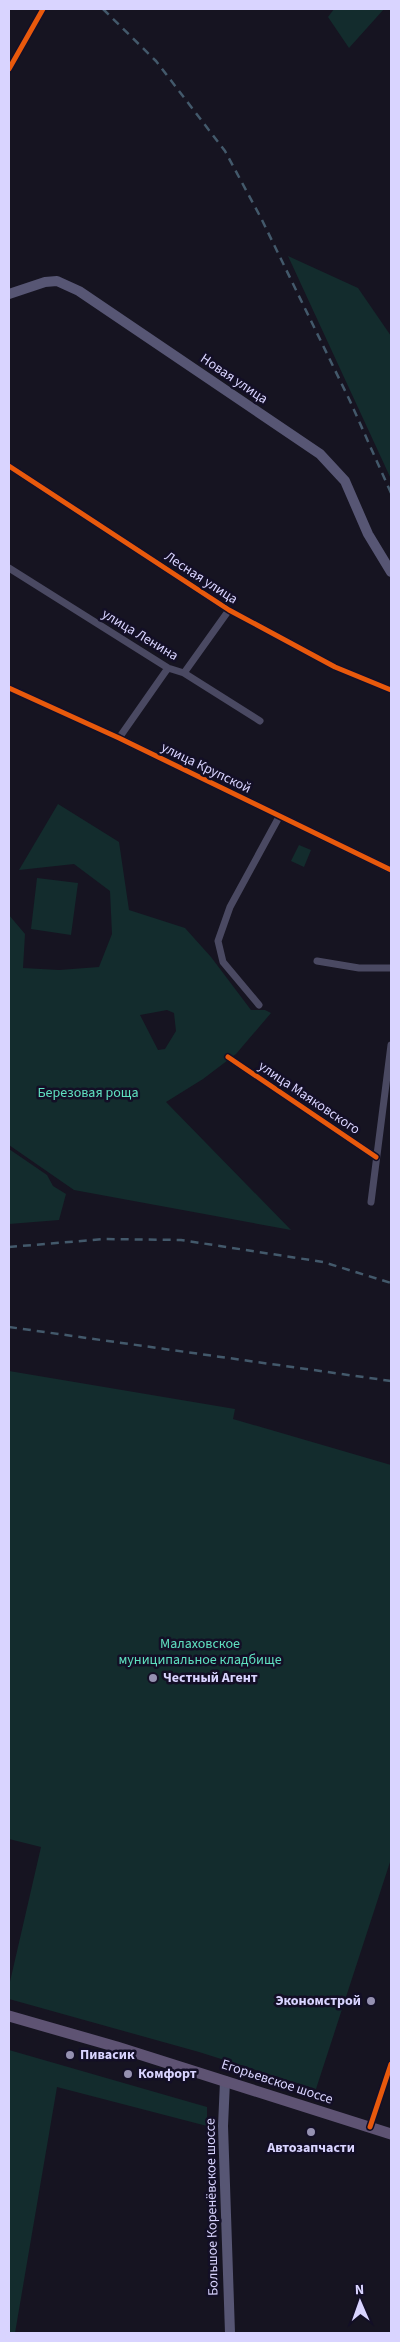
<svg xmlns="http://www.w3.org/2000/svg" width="400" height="2342" font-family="'Source Sans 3',sans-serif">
	<rect width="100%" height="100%" fill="#161421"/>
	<path fill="#132c2d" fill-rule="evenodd" d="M334,9H384L349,48L328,17Z
		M288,256L358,288L391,336V479Z
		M58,804L119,842L129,910L185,928L211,957L251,1010H265L271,1013L236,1054L203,1079L166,1102L291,1230L74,1190L9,1145V915L25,934L23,968L59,970L99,967L112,934L110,891L74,864L19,870ZM167,1010L174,1013L176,1031L165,1049L158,1050L140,1015Z
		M299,845L311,850L304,867L291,861Z
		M37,878L78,883L71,935L31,929Z
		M9,1149L47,1175L53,1186L66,1194L59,1220L9,1224Z
		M9,1371L235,1409L233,1419L391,1465V1859L316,2089L199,2052L9,1999V1986L41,1847L9,1839Z
		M9,2050L207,2107V2126L57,2087L15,2333H9Z"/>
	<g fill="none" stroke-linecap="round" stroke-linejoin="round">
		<path stroke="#4a4962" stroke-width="7" d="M9,69L43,9
			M9,466L229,610L335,667L391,690
			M9,568L168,668L184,673L260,721
			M184,673L229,610
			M9,688L119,738L391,870
			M119,738L168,668
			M317,961L359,968H391
			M259,1005L223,962L218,941L230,907L279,817
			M228,1057L376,1157
			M371,1202L391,1045
			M370,2127L391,2064"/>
		<path stroke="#575674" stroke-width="10" d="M9,294L45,282L57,281L79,291L320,454L345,481L368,534L391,572
			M225,2081L223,2126L230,2333"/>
		<path stroke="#5e5373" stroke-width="11" d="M9,2016L117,2047L391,2134"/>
		<path stroke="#43596b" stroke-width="2.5" stroke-dasharray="8 6" stroke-linecap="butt" d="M103,9L156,61L225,151L261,218L350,401L391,493
			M9,1247L105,1239L181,1240L323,1262L391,1283
			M9,1327L391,1381"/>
		<defs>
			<path id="cycleway" d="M9,69L43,9
				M9,466L229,610L335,667L391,690
				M9,688L119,738L391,870
				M228,1057L376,1157
				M370,2127L391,2064"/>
		</defs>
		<use href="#cycleway" stroke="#130f26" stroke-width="8"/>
		<use href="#cycleway" stroke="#e8590c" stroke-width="5"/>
	</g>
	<g fill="#9591b1" stroke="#130f26" stroke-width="2">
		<circle cx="153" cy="1678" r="5"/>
		<circle cx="371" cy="2001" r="5"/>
		<circle cx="70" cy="2055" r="5"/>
		<circle cx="128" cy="2074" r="5"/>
		<circle cx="311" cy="2132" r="5"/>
	</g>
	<g text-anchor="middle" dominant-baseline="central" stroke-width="5" stroke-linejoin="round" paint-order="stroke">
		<g font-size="14" fill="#d9d4ff" stroke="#130f26">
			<text transform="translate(234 379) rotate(34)">Новая улица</text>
			<text transform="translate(201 578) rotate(33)">Лесная улица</text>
			<text transform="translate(140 635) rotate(31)">улица Ленина</text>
			<text transform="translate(206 768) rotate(26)">улица Крупской</text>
			<text transform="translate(309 1098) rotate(34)">улица Маяковского</text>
			<text transform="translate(277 2082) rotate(18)">Егорьевское шоссе</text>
			<text transform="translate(212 2207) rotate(-91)">Большое Коренёвское шоссе</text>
		</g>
		<g font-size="14" fill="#5fe0c0" stroke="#130f26">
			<text x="88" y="1093">Березовая роща</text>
			<text x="200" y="1644">Малаховское<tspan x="200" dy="16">муниципальное кладбище</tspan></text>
		</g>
		<g font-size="14" font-weight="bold" fill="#d9d4ff" stroke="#130f26" text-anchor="start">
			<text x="163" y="1678">Честный Агент</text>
			<text x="361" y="2001" text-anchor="end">Экономстрой</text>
			<text x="80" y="2055">Пивасик</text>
			<text x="138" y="2074">Комфорт</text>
			<text x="311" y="2148" text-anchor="middle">Автозапчасти</text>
		</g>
	</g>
	<rect width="400" height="2342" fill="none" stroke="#d9d4ff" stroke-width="20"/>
	<g transform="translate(360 2302) rotate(358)" stroke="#130f26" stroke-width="4" paint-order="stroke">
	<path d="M0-4L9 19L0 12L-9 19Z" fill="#d9d4ff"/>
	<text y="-8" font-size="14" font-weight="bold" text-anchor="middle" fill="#d9d4ff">N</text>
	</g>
</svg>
